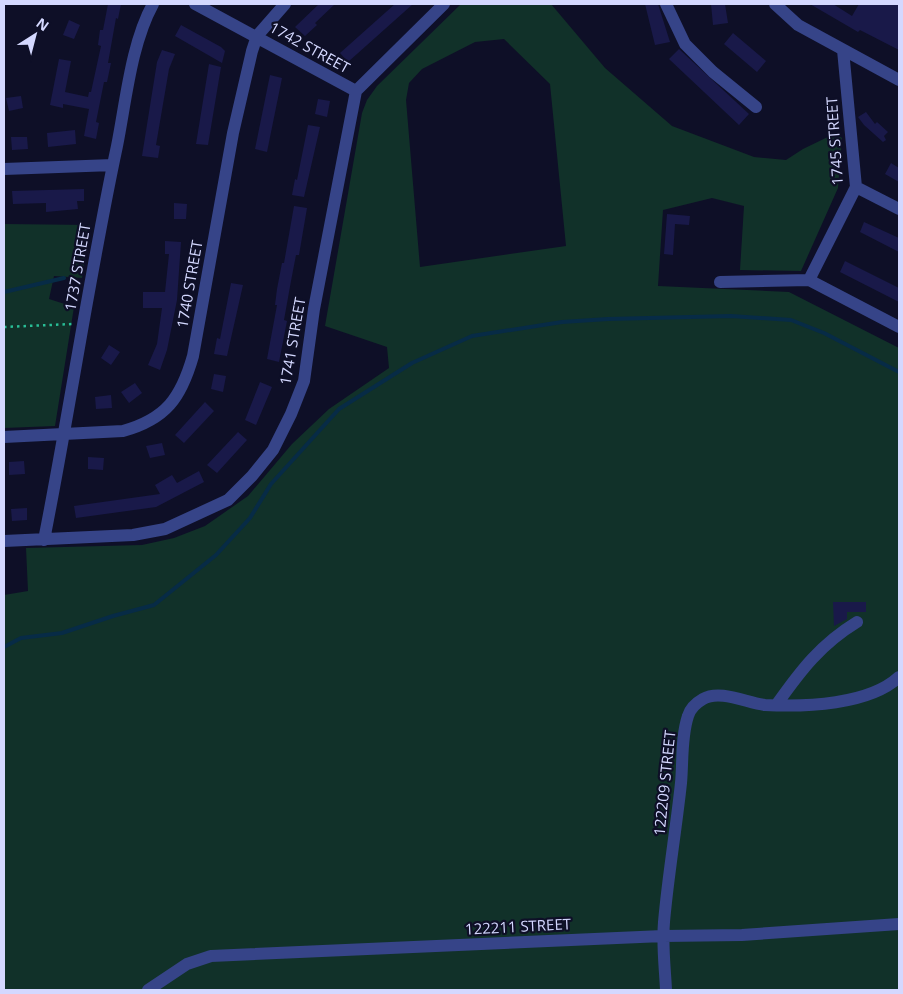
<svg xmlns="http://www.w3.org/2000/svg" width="903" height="994" font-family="'Open Sans',sans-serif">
	<rect width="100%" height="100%" fill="#0e0f27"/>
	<path fill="#113129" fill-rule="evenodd" d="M461,4H551L605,68L672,126L754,157L786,160L803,149L836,133L842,138L838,188L801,271L740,270L744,206L712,198L663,210L658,286L789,292L899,348V990H4V595L28,591L26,548L142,545L174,538L205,526L248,496L292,444L329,409L389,368L387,347L325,326L362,113L367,100L377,86ZM504,39L550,84L566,246L420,267L406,100L409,83L422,69L475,42Z
		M4,224L90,225L82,278L54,276L49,299L74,307L55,426L4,428Z"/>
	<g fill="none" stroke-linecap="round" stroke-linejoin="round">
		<path stroke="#072b46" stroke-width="4" d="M4,292L64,278
			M4,647L21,638L62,633L113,616L154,605L216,555L250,518L271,484L339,409L412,363L472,336L562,322L608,319L731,316L791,320L824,333L899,372"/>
	</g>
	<path fill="#191949" d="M108,4H121L118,19L116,18L108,63H111L107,82H104L96,122L99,123L96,139L84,136L89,109L63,104V108L50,105L59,59L71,61L65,92L88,97L89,92H91L101,46L98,45L100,30H103Z
		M319,4H335L315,23L317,25L305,36L295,27Z
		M395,4H413L348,62L340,53Z
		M645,4H658L670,42L655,45Z
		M711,4H725L728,23L713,25Z
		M810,4H833L852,16L859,4H899V50L860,30L858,32Z
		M69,20L80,25L74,39L63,35Z
		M181,25L221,47L225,51L222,63L175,36Z
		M733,33L766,61L757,72L724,44Z
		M679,49L749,114L739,125L669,59Z
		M162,50L175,54L169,69L156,145L160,146L158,158L142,156L157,62Z
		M209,64L221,67L208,145L196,144Z
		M270,75L282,78L267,152L255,149Z
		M21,96L23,108L9,111L6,98Z
		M318,99L330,101L327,117L315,114Z
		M866,112L875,124L877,122L888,132L884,136L886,140L883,142L864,125L858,117Z
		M308,125L320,127L304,197L292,195L295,179L297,180Z
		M75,130L76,144L48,147L47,133Z
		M11,137H27L28,149L12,150Z
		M891,163L899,168V182L885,174Z
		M84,189V201H77L78,209L46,212V203L13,204L12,191Z
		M174,203L187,204L186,219H174Z
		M294,206L307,208L299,255H296L291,281L284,320L287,321L279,362L267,359L277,305H275L277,289L282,263H284Z
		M667,214L690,216L689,225L675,224L673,255L664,254Z
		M864,222L899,238V252L860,232Z
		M165,241L181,242L177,300L167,350L160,370L148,365L157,344L162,308H143V292H165L169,254H165Z
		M845,261L899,288V302L840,272Z
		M231,283L243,285L227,356L214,354L217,338L220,339Z
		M109,345L120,352L111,365L101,358Z
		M214,374L226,376L223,392L211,389Z
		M260,382L272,387L256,425L245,420Z
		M135,383L142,393L129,403L121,392Z
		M111,395L112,408L96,409L95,397Z
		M205,402L214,411L184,443L175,435Z
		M238,432L247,440L217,473L207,465Z
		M162,443L165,455L150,458L146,446Z
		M88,457L104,458L103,470L88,469Z
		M24,461L25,474L9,475V462Z
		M199,471L204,482L156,507L76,518L74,506L160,494L155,485L172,475L177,483Z
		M27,508V520L12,521L11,509Z
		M833,602H866V612H847V619L834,626Z"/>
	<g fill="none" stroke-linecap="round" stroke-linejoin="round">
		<path stroke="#29be96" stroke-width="2.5" stroke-dasharray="2.5 4" stroke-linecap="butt" d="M4,327L72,324"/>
		<path stroke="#364488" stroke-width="12" d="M195,4L356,91
			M666,4L685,44L713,72L756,107
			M775,4L798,25L899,80
			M4,169L113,165
			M856,187L899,209
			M809,280L856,187L843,50
			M720,282L809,280L899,327
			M4,437L123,431C166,419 181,398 193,356L233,133L252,51L257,36L285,4
			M44,540C70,409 89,277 117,146C126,101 131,44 153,4
			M4,541L133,535L165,529L228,500L252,476L273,450L291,414L304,381L314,309L356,91L444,4
			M777,704C801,670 821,644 857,622
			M148,990L187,964L211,956L663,936L742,935L899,924
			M666,990C665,968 662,945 664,922C668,876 676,830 681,783C683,762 681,737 688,716C690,709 696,703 703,699C720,689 747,703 765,705C805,707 869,705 899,677"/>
	</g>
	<g text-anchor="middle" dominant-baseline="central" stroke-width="4.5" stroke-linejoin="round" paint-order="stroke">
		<g font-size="15" fill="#d4d8ff" stroke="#0e0f27">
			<text transform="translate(310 47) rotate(29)">1742 STREET</text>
			<text transform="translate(834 141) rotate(-94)">1745 STREET</text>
			<text transform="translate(77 267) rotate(-80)">1737 STREET</text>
			<text transform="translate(189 284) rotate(-80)">1740 STREET</text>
			<text transform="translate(292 341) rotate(-80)">1741 STREET</text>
			<text transform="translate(664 783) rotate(-84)">122209 STREET</text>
			<text transform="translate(518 926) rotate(-3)">122211 STREET</text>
		</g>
	</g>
	<rect width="903" height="994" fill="none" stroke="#d4d8ff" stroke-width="10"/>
	<g transform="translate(35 35) rotate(36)" stroke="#0e0f27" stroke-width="4" paint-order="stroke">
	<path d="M0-4L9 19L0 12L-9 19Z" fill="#d4d8ff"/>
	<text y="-8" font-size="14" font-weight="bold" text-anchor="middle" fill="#d4d8ff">N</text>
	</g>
</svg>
